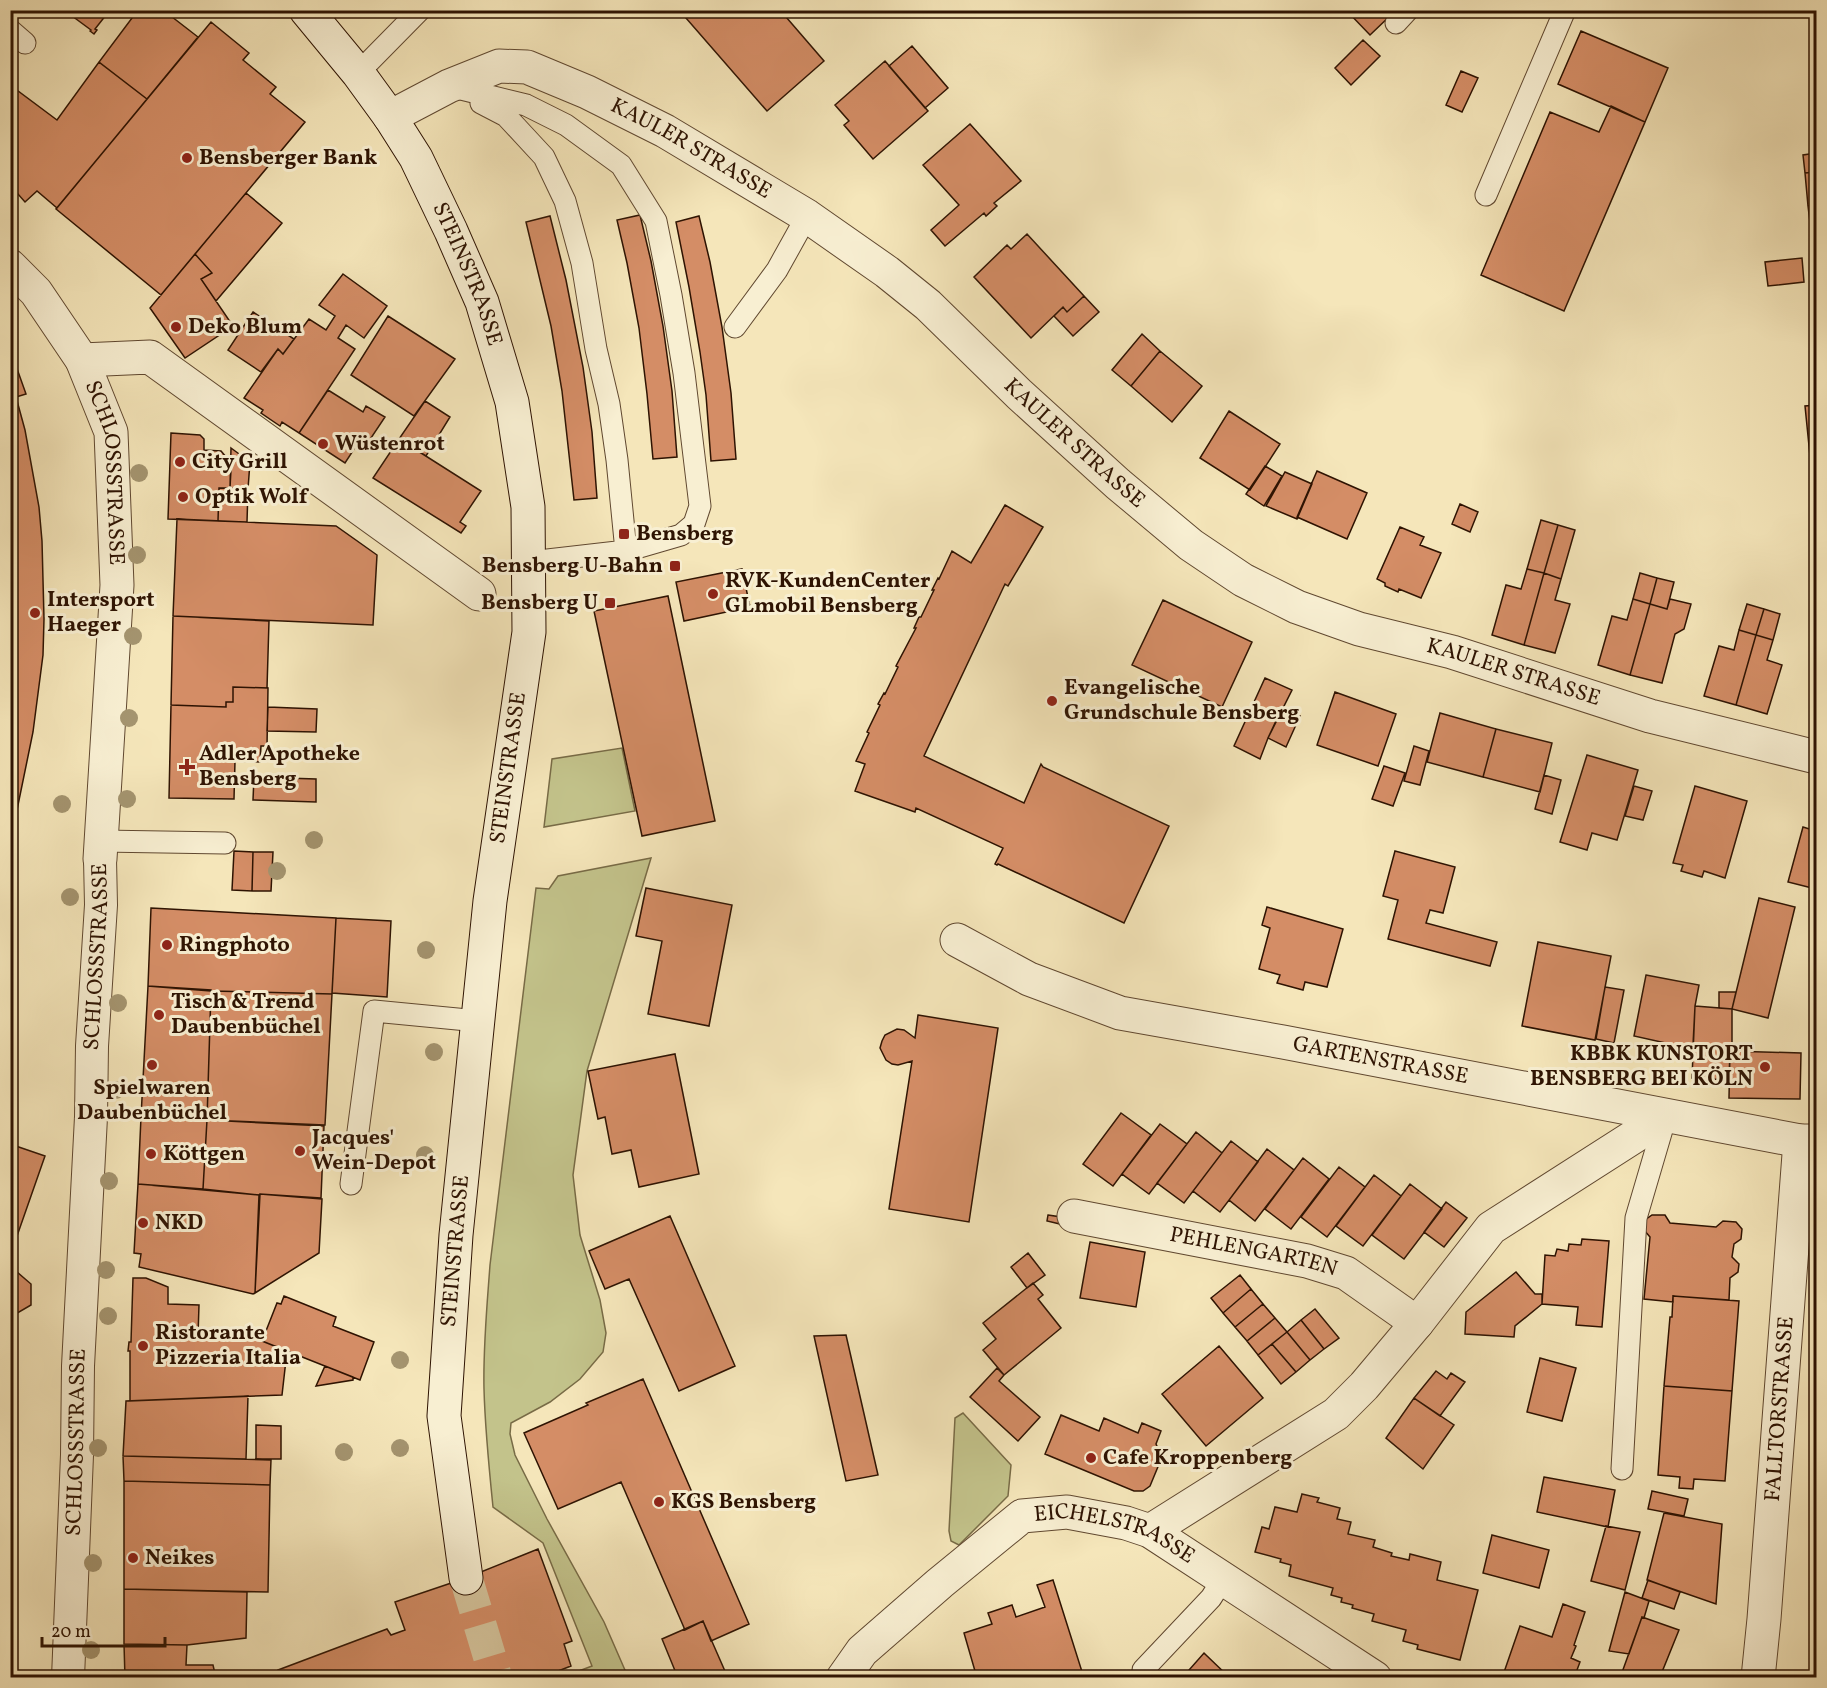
<svg xmlns="http://www.w3.org/2000/svg" width="1827" height="1688" font-family="Vollkorn,serif">
	<rect width="100%" height="100%" fill="#f5e6ba"/>
	<filter id="stains"><feTurbulence type="fractalNoise" baseFrequency=".00333" numOctaves="4"/><feColorMatrix values="0 0 0 0 .2 0 0 0 0 .09 0 0 0 0 .02 0 0 0 .5 -.17"/></filter>
	<radialGradient id="worn" r=".72"><stop offset=".6" stop-color="#630" stop-opacity="0"/><stop offset="1" stop-color="#630" stop-opacity=".3"/></radialGradient>
	<path fill="#c3c38b" stroke="#786b46" stroke-width="1.5" d="M622,748L635,811L544,827L552,759Z
		M651,858L587,1071L573,1175L580,1235L600,1300L606,1333L603,1352L580,1379L550,1402L511,1423L510,1434L515,1455L547,1519L604,1622L628,1677H563L592,1666L543,1543L493,1507C489,1468 485,1428 484,1389C483,1347 487,1306 490,1265L536,888L549,889L558,876Z
		M963,1413L1011,1465L1008,1496L959,1545L951,1541L949,1531L955,1418Z"/>
	<path fill="#d48d66" stroke="#2e1302" stroke-width="1.5" d="M64,10H110L95,29L97,30L94,34L90,31L91,30Z
		M138,10H163L198,37L147,99L99,62Z
		M679,10H780L824,61L767,111Z
		M1346,10H1393L1394,12L1370,35Z
		M211,22L249,53L243,60L276,87L270,94L305,122L161,295L56,209Z
		M1581,31L1668,68L1645,122L1558,84Z
		M1363,40L1380,56L1351,85L1335,68Z
		M912,46L948,88L925,108L889,66Z
		M885,61L928,111L873,159L844,125L849,121L835,105Z
		M99,62L147,99L57,208L37,191L25,202L10,185V85L57,120Z
		M1461,71L1478,78L1462,112L1446,105Z
		M1611,106L1645,122L1564,311L1481,275L1550,112L1599,132Z
		M970,124L1021,181L994,203L997,206L986,216L984,213L945,246L931,230L959,205L923,165Z
		M1816,153V172L1805,173L1803,155Z
		M1816,172V205L1808,206L1805,173Z
		M246,193L282,223L216,301L201,279L212,273L195,254Z
		M1816,205V239H1812L1808,206Z
		M640,215L651,261L663,326L672,391L677,457L653,459L647,394L639,328L627,263L617,220Z
		M550,216L566,280L583,367L592,432L597,498L574,500L562,391L551,326L526,222Z
		M699,216L710,262L722,327L731,393L736,459L711,461L706,395L700,352L689,287L676,222Z
		M1027,234L1084,296L1067,312L1063,307L1031,338L974,277L1007,245L1011,249Z
		M1812,239H1816V256H1814Z
		M195,254L212,273L201,279L233,326L185,358L150,308Z
		M1802,258L1804,282L1768,286L1765,262Z
		M343,274L387,306L364,338L346,325L338,338L355,349L299,433L282,422L280,426L261,413L263,410L244,398L278,349L283,354L309,319L326,330L335,316L319,305Z
		M1084,296L1099,312L1073,336L1054,316L1063,307L1067,312Z
		M253,312L294,339L283,354L278,349L261,372L228,350Z
		M388,316L455,359L414,416L351,375Z
		M1142,334L1160,351L1131,386L1112,370Z
		M10,349L26,394L16,397L25,430L39,507L42,541L44,619L43,655L33,732L10,844Z
		M1160,351L1202,386L1172,422L1131,386Z
		M328,390L363,412L366,406L385,417L365,447L358,443L345,463L299,433Z
		M425,401L450,417L426,456L399,439Z
		M1816,405V455L1810,456L1805,406Z
		M1229,411L1280,444L1250,490L1200,458Z
		M171,433L200,435L204,439V450L221,451L227,458L226,468L231,469L230,488H219L218,521L168,519Z
		M399,439L481,491L460,522L466,526L461,533L373,478Z
		M231,448L250,462L248,489L230,488Z
		M1265,466L1282,476L1264,506L1246,494Z
		M1317,471L1367,493L1347,539L1297,517Z
		M1285,472L1312,484L1297,519L1266,506Z
		M219,488L248,489L247,522L218,521Z
		M1460,504L1478,512L1470,532L1452,524Z
		M1005,505L1043,527L1008,586L1005,584L924,756L1024,803L1041,764L1043,767L1169,826L1124,923L998,864L997,865L995,864L1003,848L916,808L915,812L855,791L865,764L856,761L869,733L867,732L880,705L878,704L884,693L885,694L898,667L896,666L916,628H914L919,617H921L934,590H932L938,578L939,579L952,551L971,563Z
		M177,519L336,526L377,555L373,625L173,616Z
		M1541,520L1558,525L1544,573L1527,569Z
		M1558,525L1575,530L1561,579L1544,573Z
		M1400,527L1424,537L1420,545L1441,553L1421,598L1399,589L1398,592L1385,586V583L1377,579Z
		M742,569L750,607L684,621L676,582Z
		M1527,569L1544,573L1524,645L1492,635L1506,585L1521,589Z
		M1544,573L1561,579L1555,600L1570,604L1555,653L1524,645Z
		M1640,573L1657,578L1650,604L1633,599Z
		M1657,578L1674,582L1667,609L1650,604Z
		M668,596L715,821L642,836L594,611Z
		M1633,599L1650,604L1630,675L1598,665L1612,616L1627,620Z
		M1670,599L1691,604L1684,629L1675,634L1662,683L1630,675L1650,604L1667,609Z
		M1163,600L1252,642L1222,707L1132,665Z
		M1747,604L1764,609L1756,635L1739,630Z
		M1764,609L1780,614L1773,640L1756,635Z
		M173,616L269,621L267,688L233,687V702H226V707L171,705Z
		M1739,630L1756,635L1736,705L1704,696L1719,646L1734,650Z
		M1756,635L1773,640L1767,660L1782,665L1767,714L1736,705Z
		M1265,678L1292,690L1268,738L1260,759L1234,746Z
		M233,687L268,688L267,746H261L260,762L235,761L234,799L169,798L171,705L226,707V702H233Z
		M1335,692L1396,714L1378,766L1317,745Z
		M1816,697V727L1811,725Z
		M268,707L317,709L316,732L267,731Z
		M1282,708L1300,716L1286,747L1268,738Z
		M1440,713L1496,729L1483,777L1427,762Z
		M1496,729L1552,743L1540,792L1483,777Z
		M1414,746L1429,751L1420,785L1404,781Z
		M1587,755L1638,770L1617,840L1592,833L1587,850L1560,842Z
		M1384,766L1405,773L1393,806L1372,799Z
		M1544,775L1561,780L1552,814L1535,809Z
		M254,777L316,779V802L253,800Z
		M1634,786L1652,791L1643,820L1625,816Z
		M1695,786L1747,801L1725,878L1704,871L1702,877L1681,871L1683,865L1673,863Z
		M1803,827L1816,831V889L1788,882Z
		M234,851L253,852L252,891L232,890Z
		M1395,851L1455,867L1443,913L1430,910L1426,923L1497,942L1490,966L1388,939L1398,900L1383,896Z
		M253,852H273L271,891H252Z
		M646,888L732,905L709,1026L648,1014L662,941L636,936Z
		M1759,898L1795,907L1768,1018L1732,1009Z
		M1267,907L1343,929L1327,987L1305,982L1303,990L1277,983L1280,975L1259,969L1270,928L1262,925Z
		M151,908L336,918L332,994L211,991L148,986Z
		M336,918L391,921L387,997L332,993Z
		M1538,942L1611,956L1595,1040L1522,1026Z
		M1646,975L1699,985L1695,1006L1693,1045L1679,1046L1634,1036Z
		M148,986L211,990L207,1120L141,1117Z
		M1605,987L1624,990L1614,1043L1596,1039Z
		M211,991L332,994L325,1125L207,1120Z
		M1719,992H1736L1732,1009L1719,1008Z
		M1695,1006L1732,1009V1051H1730L1729,1080L1692,1078Z
		M918,1015L998,1028L969,1222L889,1209L912,1061L898,1065L892,1064L886,1060L880,1048L882,1041L885,1035L897,1029L904,1030L915,1038Z
		M1730,1051L1801,1053L1800,1099L1729,1098Z
		M675,1054L699,1174L639,1187L631,1150L612,1154L605,1117L598,1119L588,1071Z
		M1121,1113L1151,1135L1113,1186L1083,1164Z
		M141,1117L207,1120L203,1189L138,1184Z
		M207,1120L324,1126L321,1198L260,1194L259,1195L203,1189Z
		M1160,1124L1187,1144L1149,1194L1122,1174Z
		M1196,1132L1222,1153L1184,1203L1157,1183Z
		M1231,1141L1258,1162L1220,1212L1193,1191Z
		M10,1144L45,1156L10,1256Z
		M1267,1149L1294,1170L1255,1221L1229,1200Z
		M1303,1158L1329,1179L1291,1229L1265,1209Z
		M1339,1167L1365,1187L1327,1237L1301,1217Z
		M1374,1175L1401,1196L1363,1246L1336,1226Z
		M138,1184L259,1195L255,1293L253,1294L139,1267L141,1254L134,1253Z
		M1410,1184L1442,1209L1404,1259L1372,1235Z
		M260,1194L322,1199L319,1253L255,1293Z
		M1446,1202L1467,1218L1444,1247L1424,1232Z
		M1048,1215L1061,1217L1060,1224L1047,1221Z
		M1652,1215H1665L1670,1223L1716,1227L1723,1221L1736,1222L1742,1229L1741,1239L1734,1244L1732,1257L1739,1264L1738,1272L1730,1278L1729,1300L1673,1296V1302L1644,1299L1650,1237L1644,1230L1645,1220Z
		M670,1216L735,1366L679,1391L629,1279L605,1289L589,1251Z
		M1582,1239L1609,1241L1602,1327L1576,1325L1578,1307L1542,1304L1545,1255L1555,1256L1557,1249L1568,1251L1569,1244L1581,1245Z
		M1090,1242L1145,1252L1136,1307L1080,1298Z
		M1028,1253L1045,1275L1027,1288L1011,1267Z
		M10,1266L31,1284V1305L14,1315L10,1314Z
		M1516,1272L1535,1294H1542V1304L1515,1326L1514,1337L1465,1334L1466,1312Z
		M1240,1275L1251,1289L1223,1313L1211,1298Z
		M133,1278H146L168,1287V1304L199,1305L198,1336H264L262,1341L287,1351L282,1395L130,1401V1351H128L129,1342H131Z
		M1033,1283L1043,1295L1038,1299L1061,1328L1004,1375L983,1350L996,1339L983,1323Z
		M1251,1289L1263,1304L1235,1327L1223,1313Z
		M284,1296L336,1317L333,1326L374,1342L360,1380L262,1341L277,1303L281,1304Z
		M1673,1296L1739,1301L1732,1391L1664,1386L1670,1317H1672Z
		M1263,1304L1275,1318L1247,1341L1235,1327Z
		M1315,1309L1339,1338L1324,1349L1301,1320Z
		M1275,1318L1287,1332L1258,1355L1247,1341Z
		M1301,1320L1324,1349L1310,1360L1287,1332Z
		M1287,1332L1310,1360L1296,1372L1272,1344Z
		M846,1335L878,1475L846,1481L814,1336Z
		M1272,1344L1296,1372L1281,1384L1258,1355Z
		M1219,1346L1263,1398L1206,1446L1162,1394Z
		M1540,1358L1576,1368L1562,1421L1527,1412Z
		M325,1366L353,1377V1380L316,1386Z
		M997,1368L1004,1375L999,1381L1040,1417L1018,1441L970,1397Z
		M1436,1371L1447,1379L1451,1373L1465,1382L1440,1416L1414,1398Z
		M643,1379L749,1624L711,1641L703,1621L685,1630L621,1482L558,1509L524,1433L588,1405L586,1403Z
		M1664,1386L1732,1391L1725,1481L1694,1479L1693,1489L1679,1488L1680,1477L1658,1475Z
		M248,1396L246,1459L123,1456L126,1401Z
		M1414,1398L1454,1425L1423,1469L1386,1438Z
		M1061,1415L1099,1431L1104,1418L1138,1433L1142,1423L1161,1431L1156,1444L1162,1457L1150,1486L1143,1491H1134L1045,1454Z
		M256,1425L281,1426V1459H256Z
		M123,1456L271,1460L270,1485L124,1481Z
		M1544,1477L1615,1490L1608,1527L1537,1512Z
		M124,1481L270,1485L268,1592L124,1589Z
		M1652,1491L1688,1499L1684,1516L1648,1509Z
		M1302,1494L1319,1498L1317,1502L1340,1508L1337,1519L1351,1522L1348,1534L1375,1540L1373,1547L1392,1553L1391,1556L1409,1560L1410,1554L1441,1562L1437,1580L1478,1590L1460,1660L1417,1649L1418,1645L1403,1641L1406,1630L1372,1621L1374,1614L1352,1608L1353,1605L1341,1602L1342,1598L1331,1595L1333,1588L1289,1576L1291,1565L1280,1562L1281,1559L1255,1552L1262,1527L1269,1529L1275,1507L1297,1512Z
		M1664,1513L1722,1524L1716,1604L1647,1580Z
		M1606,1526L1640,1532L1625,1590L1591,1581Z
		M1492,1535L1549,1550L1539,1588L1483,1573Z
		M538,1549L572,1641L564,1644L571,1666L540,1678H281L278,1670L387,1629L391,1635L405,1630L395,1602L466,1578Z
		M1053,1580L1084,1678H977L964,1633L992,1624L988,1613L1012,1605L1016,1617L1045,1607L1037,1585Z
		M1648,1580L1680,1592L1674,1609L1642,1598Z
		M124,1589L247,1592L246,1638L187,1645L124,1644Z
		M1625,1592L1649,1601L1644,1618L1642,1617L1629,1654L1609,1651Z
		M1563,1604L1585,1612L1574,1645L1576,1646L1571,1658L1580,1662L1574,1678H1502L1520,1626L1552,1637Z
		M1642,1617L1679,1630L1660,1677L1662,1678H1620Z
		M703,1621L728,1678H678L662,1639Z
		M124,1644L187,1645L186,1665H213L216,1678H125Z
		M1204,1653L1206,1655L1230,1678H1182Z"/>
	<g fill="none" stroke-linecap="round" stroke-linejoin="round">
		<path stroke="#d7c69e" stroke-width="33" stroke-dasharray="33 16" stroke-linecap="butt" d="M466,1578L496,1678"/>
		<defs>
			<path id="service" d="M1396,23L1408,10
				M10,30L25,43
				M358,73L420,10
				M449,86L526,105L566,125L621,165L656,221L671,295L684,373L700,506L694,524L681,535L626,551L530,562
				M481,103L506,116L544,157L565,201L582,263L596,349L609,404L617,460L626,551
				M1486,195L1565,10
				M735,327L777,270L807,216
				M101,841L225,843
				M351,1184L374,1011L478,1021
				M1622,1469L1636,1218L1666,1116
				M1143,1670L1211,1598L1223,1579"/>
			<g id="pedestrian">
				<path id="s1" d="M68,1678L77,1455L78,1366L91,1117L92,1046L101,905L100,859"/>
			</g>
			<g id="minor">
				<path id="s2" d="M390,117L449,86L499,66L527,67L587,92L665,131L807,216L887,272L928,305L1019,394L1118,484L1191,545L1243,580L1297,607L1359,629L1452,652L1650,716L1816,757"/>
				<path id="s3" d="M10,266L36,292L82,360L111,432L117,585L100,859"/>
				<path d="M82,360L150,357L479,594"/>
				<path id="s4" d="M957,940L1029,979L1120,1013L1283,1042L1800,1141H1816"/>
				<path id="s5" d="M1074,1216L1307,1261L1346,1273L1417,1323"/>
				<path d="M1150,1531L1336,1414L1364,1386L1417,1323L1491,1228L1666,1116"/>
				<path id="s6" d="M843,1678L862,1651L940,1583L1022,1516L1067,1512L1126,1523L1150,1531L1375,1678"/>
				<path id="s7" d="M1758,1678L1764,1619L1800,1141"/>
			</g>
			<g id="secondary">
				<path id="s8" d="M306,10L358,73L390,117L416,158L451,231L482,302L512,402L528,507L529,632L490,901L456,1235L444,1416L466,1578"/>
			</g>
		</defs>
		<use href="#service" stroke="#604830" stroke-width="23"/>
		<use href="#pedestrian" stroke="#604830" stroke-width="34"/>
		<use href="#minor" stroke="#604830" stroke-width="35"/>
		<use href="#secondary" stroke="#2e1302" stroke-width="35"/>
		<use href="#service" stroke="#f8efd2" stroke-width="21"/>
		<use href="#pedestrian" stroke="#f8efd2" stroke-width="32"/>
		<use href="#minor" stroke="#f8efd2" stroke-width="33"/>
		<use href="#secondary" stroke="#f8efd2" stroke-width="33"/>
	</g>
	<g fill="#a4946f">
		<circle cx="139" cy="473" r="9"/>
		<circle cx="137" cy="555" r="9"/>
		<circle cx="133" cy="636" r="9"/>
		<circle cx="129" cy="718" r="9"/>
		<circle cx="127" cy="799" r="9"/>
		<circle cx="62" cy="804" r="9"/>
		<circle cx="314" cy="840" r="9"/>
		<circle cx="277" cy="871" r="9"/>
		<circle cx="70" cy="897" r="9"/>
		<circle cx="426" cy="950" r="9"/>
		<circle cx="118" cy="1003" r="9"/>
		<circle cx="434" cy="1052" r="9"/>
		<circle cx="116" cy="1090" r="9"/>
		<circle cx="425" cy="1155" r="9"/>
		<circle cx="109" cy="1181" r="9"/>
		<circle cx="106" cy="1270" r="9"/>
		<circle cx="108" cy="1316" r="9"/>
		<circle cx="400" cy="1360" r="9"/>
		<circle cx="98" cy="1448" r="9"/>
		<circle cx="400" cy="1448" r="9"/>
		<circle cx="344" cy="1452" r="9"/>
		<circle cx="93" cy="1563" r="9"/>
		<circle cx="91" cy="1650" r="9"/>
	</g>
	<g fill="#8f2418" stroke="#f8efd2" stroke-width="2">
		<circle cx="187" cy="158" r="6"/>
		<circle cx="176" cy="327" r="6"/>
		<circle cx="323" cy="444" r="6"/>
		<circle cx="180" cy="462" r="6"/>
		<circle cx="183" cy="497" r="6"/>
		<rect x="618" y="528" width="12" height="12" rx="3"/>
		<rect x="669" y="560" width="12" height="12" rx="3"/>
		<circle cx="713" cy="594" r="6"/>
		<rect x="604" y="597" width="12" height="12" rx="3"/>
		<circle cx="35" cy="613" r="6"/>
		<circle cx="1052" cy="701" r="6"/>
		<path d="M184 758h6v6h6v6h-6v6h-6v-6h-6v-6h6z"/>
		<circle cx="167" cy="945" r="6"/>
		<circle cx="159" cy="1015" r="6"/>
		<circle cx="152" cy="1065" r="6"/>
		<circle cx="1765" cy="1067" r="6"/>
		<circle cx="300" cy="1151" r="6"/>
		<circle cx="151" cy="1154" r="6"/>
		<circle cx="143" cy="1223" r="6"/>
		<circle cx="143" cy="1346" r="6"/>
		<circle cx="1091" cy="1458" r="6"/>
		<circle cx="659" cy="1502" r="6"/>
		<circle cx="133" cy="1558" r="6"/>
	</g>
	<g text-anchor="middle" dominant-baseline="central" stroke-width="6" stroke-linejoin="round" paint-order="stroke">
		<g font-size="22" fill="#2e1302" stroke="#f8efd2">
			<text stroke="none"><textPath href="#s2" startOffset="332">KAULER STRASSE</textPath></text>
			<text stroke="none"><textPath href="#s8" startOffset="312">STEINSTRASSE</textPath></text>
			<text stroke="none"><textPath href="#s2" startOffset="818">KAULER STRASSE</textPath></text>
			<text stroke="none"><textPath href="#s3" startOffset="236">SCHLOSSSTRASSE</textPath></text>
			<text stroke="none"><textPath href="#s2" startOffset="1322">KAULER STRASSE</textPath></text>
			<text transform="translate(509 768) rotate(-82)">STEINSTRASSE</text>
			<text stroke="none"><textPath href="#s1" startOffset="722">SCHLOSSSTRASSE</textPath></text>
			<text stroke="none"><textPath href="#s4" startOffset="444">GARTENSTRASSE</textPath></text>
			<text transform="translate(456 1251) rotate(-85)">STEINSTRASSE</text>
			<text stroke="none"><textPath href="#s5" startOffset="183">PEHLENGARTEN</textPath></text>
			<text stroke="none"><textPath href="#s7" startOffset="270">FALLTORSTRASSE</textPath></text>
			<text stroke="none"><textPath href="#s1" startOffset="236">SCHLOSSSTRASSE</textPath></text>
			<text stroke="none"><textPath href="#s6" startOffset="339">EICHELSTRASSE</textPath></text>
		</g>
		<g font-size="22" font-weight="bold" fill="#2e1302" stroke="#f8efd2" text-anchor="start">
			<text x="199" y="158">Bensberger Bank</text>
			<text x="188" y="327">Deko Blum</text>
			<text x="335" y="444">Wüstenrot</text>
			<text x="192" y="462">City Grill</text>
			<text x="195" y="497">Optik Wolf</text>
			<text x="636" y="534">Bensberg</text>
			<text x="663" y="566" text-anchor="end">Bensberg U-Bahn</text>
			<text x="725" y="581">RVK-KundenCenter<tspan x="725" dy="25">GLmobil Bensberg</tspan></text>
			<text x="47" y="600">Intersport<tspan x="47" dy="25">Haeger</tspan></text>
			<text x="598" y="603" text-anchor="end">Bensberg U</text>
			<text x="1064" y="688">Evangelische<tspan x="1064" dy="25">Grundschule Bensberg</tspan></text>
			<text x="199" y="754">Adler Apotheke<tspan x="199" dy="25">Bensberg</tspan></text>
			<text x="179" y="945">Ringphoto</text>
			<text x="171" y="1002">Tisch &amp; Trend<tspan x="171" dy="25">Daubenbüchel</tspan></text>
			<text x="1753" y="1054" text-anchor="end">KBBK KUNSTORT<tspan x="1753" dy="25">BENSBERG BEI KÖLN</tspan></text>
			<text x="152" y="1088" text-anchor="middle">Spielwaren<tspan x="152" dy="25">Daubenbüchel</tspan></text>
			<text x="312" y="1138">Jacques'<tspan x="312" dy="25">Wein-Depot</tspan></text>
			<text x="163" y="1154">Köttgen</text>
			<text x="155" y="1223">NKD</text>
			<text x="155" y="1333">Ristorante<tspan x="155" dy="25">Pizzeria Italia</tspan></text>
			<text x="1103" y="1458">Cafe Kroppenberg</text>
			<text x="671" y="1502">KGS Bensberg</text>
			<text x="145" y="1558">Neikes</text>
		</g>
	</g>
	<rect width="1827" height="1688" fill="none" stroke="#f5e6ba" stroke-width="36"/>
	<rect x="12" y="12" width="1803" height="1664" fill="none" stroke="#2e1302" stroke-width="3"/>
	<rect x="18" y="18" width="1791" height="1652" fill="none" stroke="#2e1302" stroke-width="1.5"/>
	<path d="M42 1637v9h123v-9" fill="none" stroke="#2e1302" stroke-width="3"/>
	<text x="51" y="1637" font-size="18" fill="#2e1302" stroke="#f8efd2" stroke-width="4.5" paint-order="stroke">20 m</text>
	<rect width="100%" height="100%" filter="url(#stains)"/>
	<rect width="100%" height="100%" fill="url(#worn)"/>
</svg>
